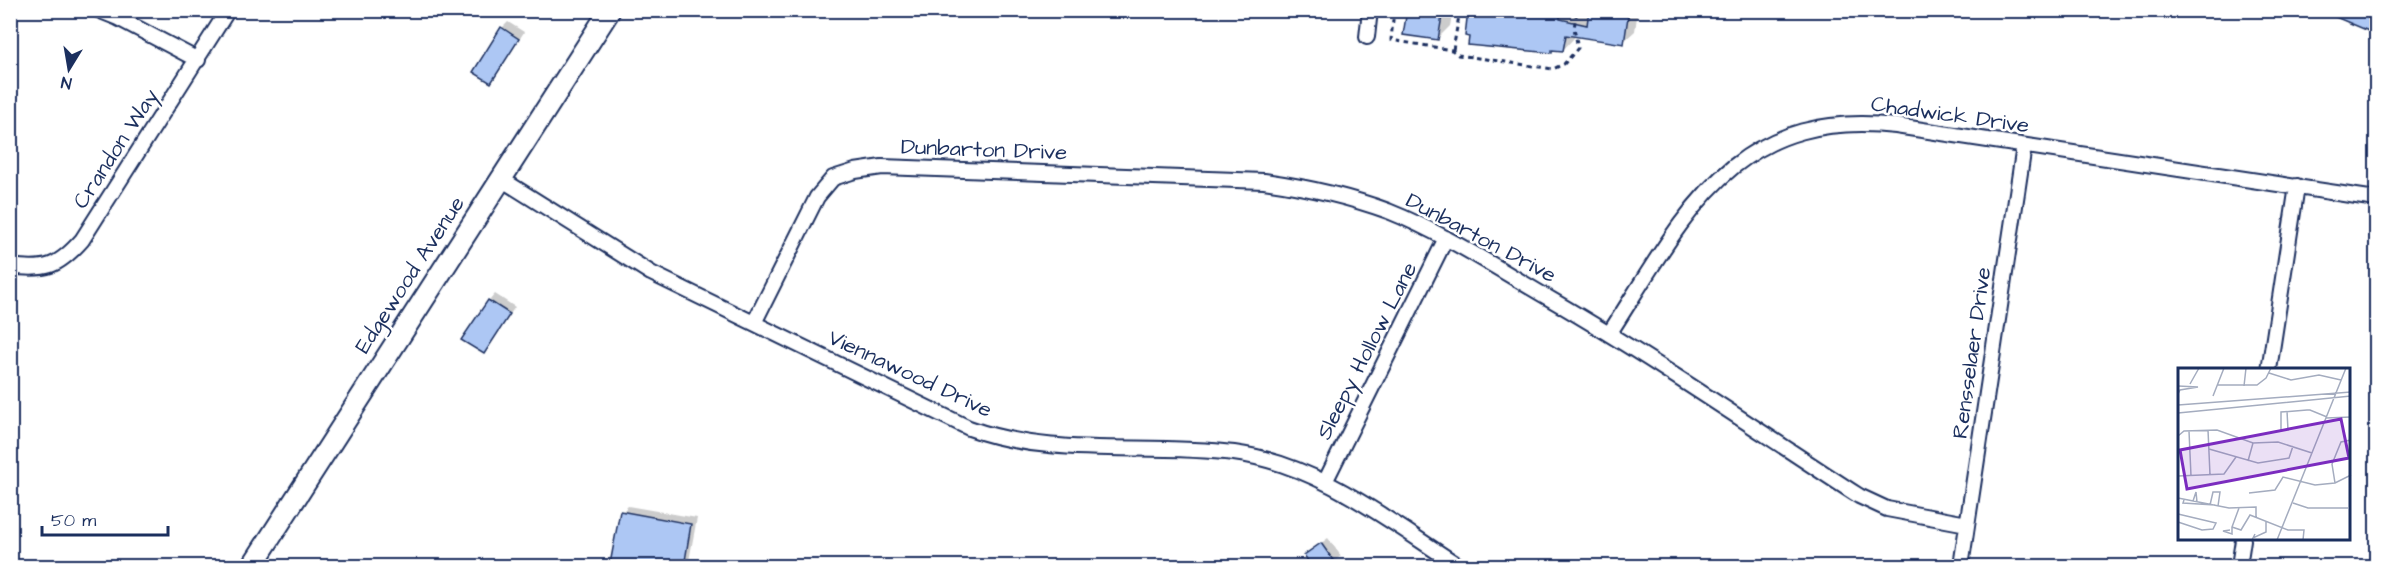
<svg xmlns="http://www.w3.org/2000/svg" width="2387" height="577" font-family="'Architects Daughter',sans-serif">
	<rect width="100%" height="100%" fill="#fff"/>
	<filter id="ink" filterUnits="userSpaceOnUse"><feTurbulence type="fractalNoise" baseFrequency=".0167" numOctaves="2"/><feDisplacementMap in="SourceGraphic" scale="12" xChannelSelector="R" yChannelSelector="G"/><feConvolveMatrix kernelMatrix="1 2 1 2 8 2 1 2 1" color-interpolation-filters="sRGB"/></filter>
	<g filter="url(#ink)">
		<path fill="#0003" d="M1231,10H1276L1271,16Z
			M1409,10H1453L1450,26L1438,38Z
			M1470,10L1590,12L1638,10L1635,31L1623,42L1575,35L1574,38L1563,50L1554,49L1551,51Z
			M2246,10H2273L2267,18Z
			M2321,10H2376V24L2370,30Z
			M508,22L524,32L497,75L491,82L502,28Z
			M495,294L515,307L483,353L489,301Z
			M628,506L697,518L688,566H631L622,512Z
			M1328,538L1341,556L1336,560L1341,566H1313L1306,555Z"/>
		<path fill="#adc7f4" stroke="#1b2f5e" stroke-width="1.5" d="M1407,10H1443L1438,40L1403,35Z
			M1468,10H1534L1560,15V19L1587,25L1589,10H1629L1624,44L1566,35L1563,51L1552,50V53L1468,45L1469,37L1465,36Z
			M2319,10H2376V16L2371,32Z
			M501,27L519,39L491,83L473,72Z
			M488,300L510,314L484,354L461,340Z
			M620,511L691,524L684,567H622L610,564Z
			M1321,543L1338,567H1312L1304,555Z"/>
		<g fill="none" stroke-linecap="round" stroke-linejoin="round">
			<defs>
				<path id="street" d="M98,10L118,18L198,60
					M1367,37L1370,10
					M501,179L651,273L969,428C1054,459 1146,442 1234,453C1319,464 1390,522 1459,566
					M10,266C46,271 58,267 82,240L228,10
					M754,323L817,197L833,178L855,171L882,167L1264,181C1306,187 1347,196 1388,211C1446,234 1498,269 1552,300C1657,361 1757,430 1859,496L1887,509L1967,524
					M1609,334C1686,215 1732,108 1896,126L2376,199
					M2269,370L2297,186
					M1325,482L1446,238
					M1961,566L2024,146
					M2239,566L2243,540"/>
				<path id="secondary" d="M252,566L610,10"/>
			</defs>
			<use href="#street" stroke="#1b2f5e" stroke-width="18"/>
			<use href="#secondary" stroke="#1b2f5e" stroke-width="24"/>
			<path stroke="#1b2f5e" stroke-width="3" stroke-dasharray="4.5 4.5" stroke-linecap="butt" d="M1394,10L1391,40L1452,50L1458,55L1553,69L1564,64L1578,48L1574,28L1577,10
				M1453,50L1460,10"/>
			<use href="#street" stroke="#fff" stroke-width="14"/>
			<use href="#secondary" stroke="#fff" stroke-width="20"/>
		</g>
	</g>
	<g text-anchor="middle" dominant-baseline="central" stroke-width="5" stroke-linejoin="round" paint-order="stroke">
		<g font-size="22" fill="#1b2f5e" stroke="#fff">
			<text transform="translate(1950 115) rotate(8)">Chadwick Drive</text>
			<text transform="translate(116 149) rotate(-57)">Crandon Way</text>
			<text transform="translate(984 150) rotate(2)">Dunbarton Drive</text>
			<text transform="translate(1481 238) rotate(28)">Dunbarton Drive</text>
			<text transform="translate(410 275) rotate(-57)">Edgewood Avenue</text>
			<text transform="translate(1367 351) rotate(-63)">Sleepy Hollow Lane</text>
			<text transform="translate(1972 353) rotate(-82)">Rensselaer Drive</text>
			<text transform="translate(910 374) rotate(25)">Viennawood Drive</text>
		</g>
	</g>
	<g transform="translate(2178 368)">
		<rect width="172" height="172" fill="#fff"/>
		<path fill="none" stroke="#a4acbf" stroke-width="1.5" d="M91,5L113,12L141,7L163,12M12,16L21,0M39,17H79L88,10L93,0M0,18L20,19L2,22L0,26M66,18L68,0M35,28L46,0M0,37L173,24M109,43L110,62H103V44L117,43L129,42H132L149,49M0,45L173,28M148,50L173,49M30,62L32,107M11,63L13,108M0,68L6,63L39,62L75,75L100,74L134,85M31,81L80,95L111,90L115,78M70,93L75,75M0,108L46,106L58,89M157,115L154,96L163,74L173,72M71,125L97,122L105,109L137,117L157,115L173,107M0,130L51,140L78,139V150M6,132L5,135L37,137M15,133L18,124L19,134M115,135L130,140H170M32,137L35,124H42L40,138M61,140L54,159L63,162L72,147L110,162H126L125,172M0,146L38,155L35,161L24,162L0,154M52,162L45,163L54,166V159M77,166L75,170L88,164V154M99,172L168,0"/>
		<path fill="#7b2cbf" fill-opacity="0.15" stroke="#7b2cbf" stroke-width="3" d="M163,51L171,90L9,121L2,82Z"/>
		<rect width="172" height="172" fill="none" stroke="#1b2f5e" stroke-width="3"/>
	</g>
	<rect width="2387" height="577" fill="none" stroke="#fff" stroke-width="36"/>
	<rect x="18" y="18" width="2351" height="541" fill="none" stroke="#1b2f5e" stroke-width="2" filter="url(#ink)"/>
	<g transform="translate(69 69) rotate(191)" stroke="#ffffff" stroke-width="4.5" paint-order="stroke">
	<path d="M0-4.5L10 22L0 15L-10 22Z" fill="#1b2f5e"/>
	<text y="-9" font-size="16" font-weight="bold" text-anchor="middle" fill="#1b2f5e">N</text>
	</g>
	<path d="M42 526v9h126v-9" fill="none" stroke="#1b2f5e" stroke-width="3"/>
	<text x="51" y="526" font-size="18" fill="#1b2f5e" stroke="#ffffff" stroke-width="4.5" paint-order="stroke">50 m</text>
</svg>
